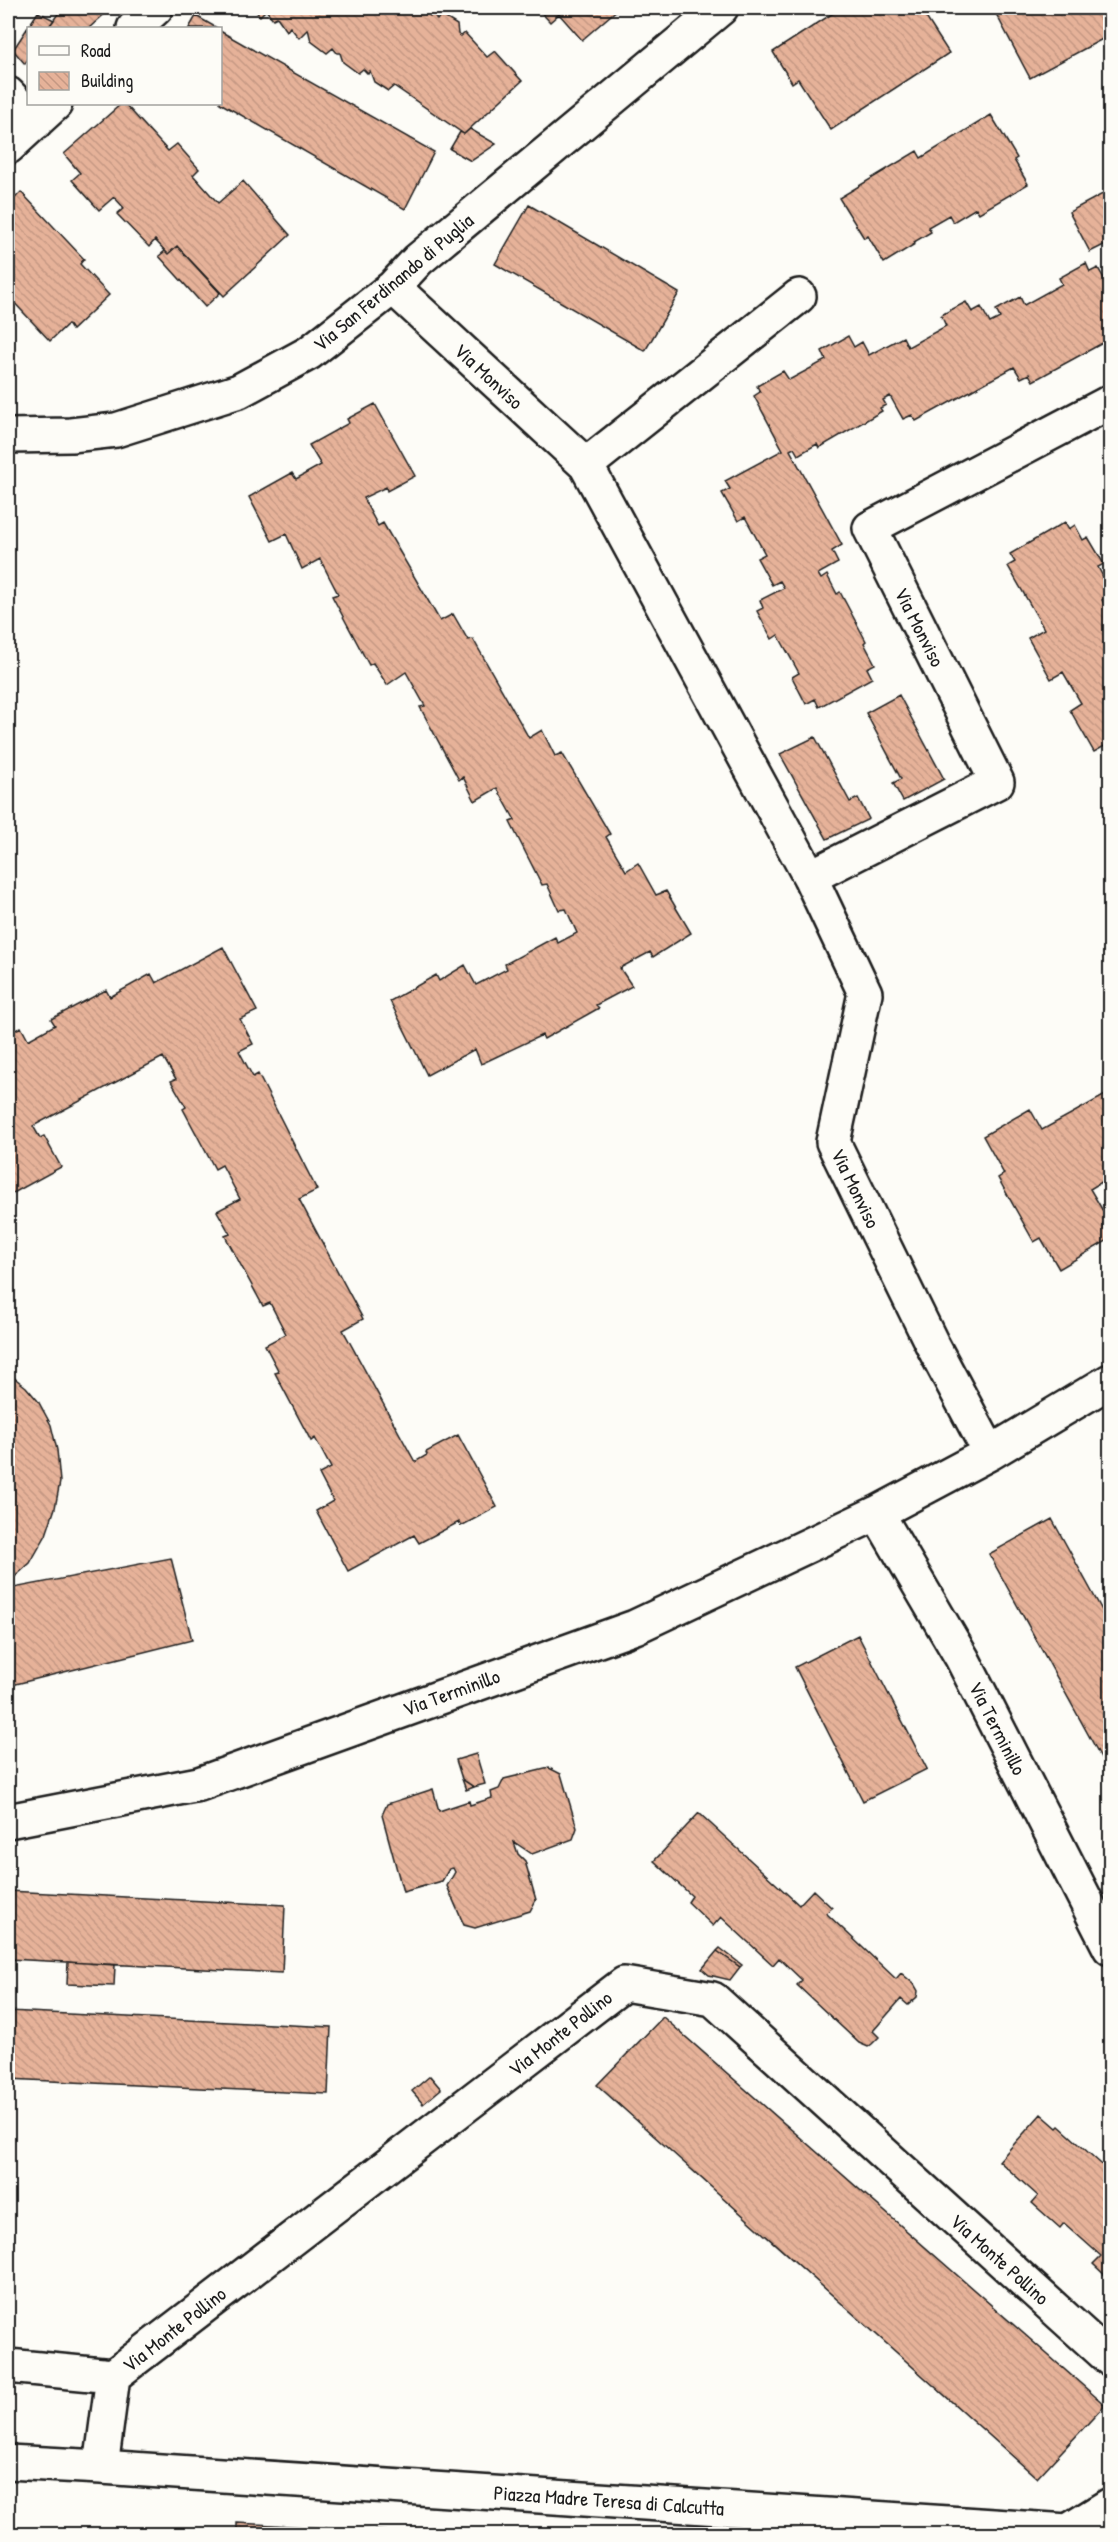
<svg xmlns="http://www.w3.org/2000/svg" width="1118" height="2542" font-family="'Patrick Hand',sans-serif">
	<defs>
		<pattern id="building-back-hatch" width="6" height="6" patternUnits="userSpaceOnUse" patternTransform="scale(1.5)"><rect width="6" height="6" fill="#e6b299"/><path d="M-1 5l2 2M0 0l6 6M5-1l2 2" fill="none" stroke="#c59883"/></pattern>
	</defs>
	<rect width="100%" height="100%" fill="#fdfcf7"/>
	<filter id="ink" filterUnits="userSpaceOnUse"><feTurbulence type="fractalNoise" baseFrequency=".0167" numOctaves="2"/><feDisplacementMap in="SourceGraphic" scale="12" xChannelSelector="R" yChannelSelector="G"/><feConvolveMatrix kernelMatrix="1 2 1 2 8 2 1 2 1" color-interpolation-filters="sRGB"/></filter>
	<g filter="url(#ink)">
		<path fill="url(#building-back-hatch)" stroke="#1c1c1c" stroke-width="1.5" d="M62,8H111L89,28H48Z
			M253,8H427L428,14L430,16L433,13L437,20L441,15L457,25L458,34L461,36L465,33L487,57L495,51L522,81L464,134L394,86L388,91L374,82L370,71L368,74L363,69L358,73L343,62L340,53H337L333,48L327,53L311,41L308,29L299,38L290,27L287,31L277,17L273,19L266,10L260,16Z
			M537,8H619L582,40L559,14L550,22Z
			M841,8H920L949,53L831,130L798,79L792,83L773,52Z
			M993,8H1110V35L1030,78Z
			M38,12L54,20L48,28H28V59L25,64L13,50Z
			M196,16L217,28H189Z
			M220,31L434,152L405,209L220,103Z
			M121,104H125L168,151L177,144L199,169L193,175L218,203L243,181L290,235L224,296L177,246L168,254L155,240L149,247L117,214L124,208L114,197L99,210L72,180L80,173L64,154Z
			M991,115L1017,158L1014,160L1028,184L979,213L976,208L953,222L949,215L928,227L931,232L914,242L915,244L884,263L868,236L864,238L839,198L917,151L921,158Z
			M470,129L496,144L471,161L450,149L460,132L464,134Z
			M1110,190V242L1090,252L1069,212Z
			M21,192L84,259L80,264L109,295L72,330L68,324L50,341L9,297L8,298V205Z
			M529,205L679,293L645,351L495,264Z
			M177,246L220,293L205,307L159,256L165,251L168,254Z
			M1086,263L1090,272L1098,268L1110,289V339L1033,381L1029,374L1021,378L1014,367L916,421L912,415L903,419L890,396L883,400L886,405L880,408L882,411L819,448L817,444L798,455L794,448L790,450L842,545L832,551L838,563L818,574L821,579L827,575L837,594L840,592L866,641L864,643L875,664L867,668L872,678L819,707L815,699L806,704L792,677L799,673L778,635L772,639L757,611L763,608L760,600L784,588L780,581L772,585L757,558L765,554L745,517L738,521L722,493L730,489L725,481L783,450L754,396L760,392L757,386L783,371L789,380L826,360L822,351L848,336L854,347L862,342L869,355L903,337L908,347L946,326L941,315L966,302L972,312L981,307L990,323L1000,318L996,310L1020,297L1024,305L1062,284L1059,278Z
			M375,404L415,476L387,491L386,487L363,498L378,526L383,523L440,621L453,614L468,640L473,639L529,738L542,730L555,756L562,753L610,834L606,837L626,871L638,863L656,895L666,891L691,933L653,957L650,952L620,968L632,986L596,1005L599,1008L544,1039L542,1035L481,1064L475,1049L427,1075L390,1001L436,975L439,981L465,965L476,985L507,969L505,964L555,937L558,943L577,933L566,909L559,910L547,884L542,885L510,822L515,820L497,788L475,801L463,777L459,780L420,707L425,706L406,672L387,685L373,663L369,665L332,596L338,594L320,559L302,569L286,534L272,541L249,497L292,473L296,479L321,465L309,445L349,423L347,419Z
			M1065,522L1069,529L1075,525L1083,540L1088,537L1104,564L1098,567L1110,590V595L1102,600L1110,614V743L1094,752L1070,710L1081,703L1063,672L1051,679L1028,638L1044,629L1008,566L1015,562L1010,554Z
			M899,695L944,779L903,801L893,783L901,779L866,713Z
			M815,737L850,802L858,798L869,819L827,839L780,754Z
			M223,947L257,1011L240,1019L253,1044L239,1051L253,1077L258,1074L317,1190L299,1199L363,1319L343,1330L415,1462L427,1455L426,1452L458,1435L497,1507L461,1526L459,1522L419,1543L414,1535L348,1571L316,1511L333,1501L319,1474L331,1468L315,1438L311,1441L275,1373L279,1372L265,1345L286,1334L270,1303L263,1306L225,1236L230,1234L217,1211L240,1199L222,1165L215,1169L183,1109L186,1107L171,1081L176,1079L163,1057L33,1126L40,1138L44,1136L61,1167L8,1196V1034L21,1027L28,1040L55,1025L51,1019L106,990L110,997L151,974L156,983Z
			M1107,1094L1110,1100V1177L1090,1189L1109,1221L1103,1224L1110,1239L1059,1269L1041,1238L1034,1242L998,1178L1004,1174L983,1136L1030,1109L1042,1130Z
			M8,1373L26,1387L38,1401L51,1425L57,1450L60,1482L55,1508L46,1535L30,1563L8,1583Z
			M1052,1519L1110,1625V1774L989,1554Z
			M171,1558L192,1640L8,1686V1589Z
			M858,1635L927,1769L863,1801L795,1667Z
			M476,1754L485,1784L474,1787L462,1779L456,1760Z
			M549,1768L561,1774L577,1828L573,1839L532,1854L514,1842L518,1854L525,1861L536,1900L530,1911L475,1928L464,1925L447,1886L455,1872L453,1868L449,1869L442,1881L403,1892L382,1815L387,1804L433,1789L439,1811L469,1801L470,1805L492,1798L491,1792L499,1789L504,1779Z
			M462,1779L466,1782L474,1787L466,1790Z
			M699,1813L799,1905L813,1890L832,1908L826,1913L896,1979L901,1973L914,1984L918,1991L917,1997L908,2005L901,1999L873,2031L879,2037L872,2044L868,2047L859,2043L797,1985L802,1980L779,1958L773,1965L721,1917L713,1926L688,1902L692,1896L654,1861Z
			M8,1891L285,1905L282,1973L8,1959Z
			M720,1948L742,1965L740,1967L717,1951Z
			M717,1951L740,1967L730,1980L709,1975L702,1969Z
			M68,1962L115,1965L114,1986L67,1984Z
			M8,2011L331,2027L328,2094L8,2079Z
			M663,2017L1105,2405L1037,2478L597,2085Z
			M430,2076L441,2089L423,2104L412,2091Z
			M1041,2114L1057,2128L1059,2126L1110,2172V2280L1093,2264L1101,2256L1064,2223L1060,2228L1032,2203L1038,2196L999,2161Z
			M237,2523L426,2534H237Z"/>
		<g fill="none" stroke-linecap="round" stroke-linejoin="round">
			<defs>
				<path id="minor" d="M134,28L156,8
					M8,94L35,123
					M8,147L55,104
					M393,287L586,465L810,877L865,993L833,1142L933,1346L990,1453
					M8,436L71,435L116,430L239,391L309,353L393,287L418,260L721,8
					M586,465L799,296
					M810,877L997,782L870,528L1110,402
					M877,1513L962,1658L1110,1948
					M8,1821L199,1784L635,1627L877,1513L990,1453L1110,1381
					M8,2366L113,2376L101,2467L8,2462
					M113,2376L624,1984L713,1999L1110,2359
					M101,2467L1068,2531L1110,2505"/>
			</defs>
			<use href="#minor" stroke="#1c1c1c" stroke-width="38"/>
			<use href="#minor" stroke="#fdfcf7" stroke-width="33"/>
		</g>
	</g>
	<g text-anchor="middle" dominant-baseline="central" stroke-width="4.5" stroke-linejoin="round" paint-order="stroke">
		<g font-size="20" fill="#1c1c1c" stroke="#fdfcf7">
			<text transform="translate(393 282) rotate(-40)">Via San Ferdinando di Puglia</text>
			<text transform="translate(489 376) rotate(43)">Via Monviso</text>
			<text transform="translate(920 627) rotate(63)">Via Monviso</text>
			<text transform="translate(856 1188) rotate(64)">Via Monviso</text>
			<text transform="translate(451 1692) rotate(-20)">Via Terminillo</text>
			<text transform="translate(998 1728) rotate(63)">Via Terminillo</text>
			<text transform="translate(560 2033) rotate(-38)">Via Monte Pollino</text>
			<text transform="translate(1000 2259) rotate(42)">Via Monte Pollino</text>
			<text transform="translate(174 2329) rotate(-38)">Via Monte Pollino</text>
			<text transform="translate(609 2500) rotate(4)">Piazza Madre Teresa di Calcutta</text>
		</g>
	</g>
	<rect width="1118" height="2542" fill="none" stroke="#fdfcf7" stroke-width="30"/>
	<rect x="15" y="15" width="1088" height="2512" fill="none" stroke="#1c1c1c" stroke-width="2" filter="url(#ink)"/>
	<rect x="27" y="27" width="195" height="78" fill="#fdfcf7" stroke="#a3a29f" stroke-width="1.5"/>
	<rect x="39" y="46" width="30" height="9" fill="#fdfcf7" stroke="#a3a29f" stroke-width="1.5"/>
	<text x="81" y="57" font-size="18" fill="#1c1c1c">Road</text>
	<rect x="39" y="72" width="30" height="18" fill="url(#building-back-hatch)" stroke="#a3a29f" stroke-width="1.5"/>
	<text x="81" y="87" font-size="18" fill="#1c1c1c">Building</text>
</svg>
